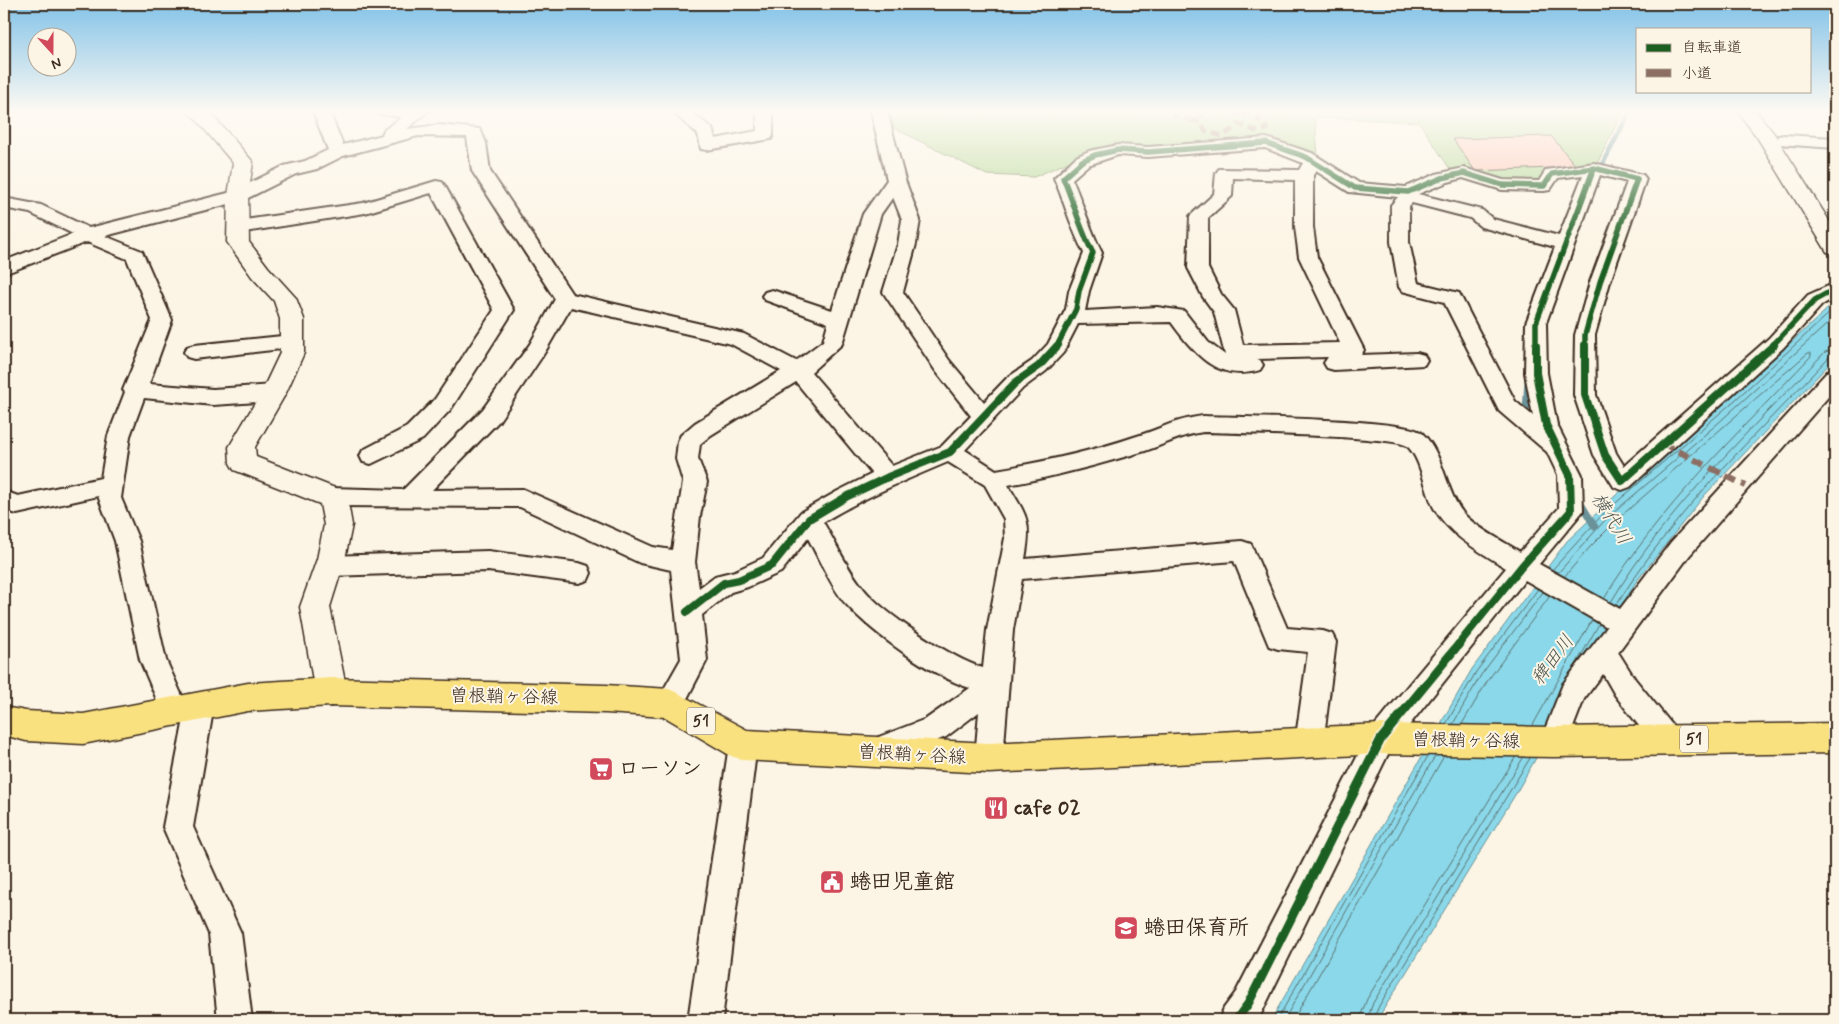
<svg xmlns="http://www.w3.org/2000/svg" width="1839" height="1024" font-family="Mynerve,'Klee One',sans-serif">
	<rect width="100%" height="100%" fill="#fcf5e5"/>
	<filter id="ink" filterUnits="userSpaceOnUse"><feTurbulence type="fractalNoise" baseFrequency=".02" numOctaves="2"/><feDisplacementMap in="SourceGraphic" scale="10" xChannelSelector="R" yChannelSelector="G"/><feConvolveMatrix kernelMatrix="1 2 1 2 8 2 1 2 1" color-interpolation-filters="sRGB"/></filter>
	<g filter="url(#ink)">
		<path fill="#b0d792" stroke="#768058" d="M890,111H1623L1596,166L1542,182L1503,183L1487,176L1450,169L1419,122L1315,117L1318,157L1271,141L1087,154L1034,177L987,175L894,128Z"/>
		<path fill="#8ad8e9" stroke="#6a9298" d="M1835,302V358L1704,496L1636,582L1515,795L1377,1020H1271L1472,669L1567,541L1615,496L1726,402Z"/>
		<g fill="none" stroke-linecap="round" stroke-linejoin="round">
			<path stroke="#5b706f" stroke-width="1" d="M1552,570L1603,514L1734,401L1835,308
				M1558,573L1606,519L1716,425L1835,317
				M1564,577L1591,546L1620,517L1808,353H1811V356C1739,433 1658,508 1604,599
				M1611,602C1666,509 1751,430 1825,352L1835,349
				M1616,606C1671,514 1756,435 1829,357L1835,355
				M1574,668L1599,624
				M1446,724L1476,672L1538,589
				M1453,724L1481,675L1543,592
				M1462,724L1488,680L1550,596
				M1533,725L1592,620
				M1277,1020L1428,756
				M1284,1020L1435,756
				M1293,1020L1444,756
				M1359,1020L1367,999L1515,758
				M1367,1020L1373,1003L1523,758
				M1373,1020L1379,1006L1530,758"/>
			<path stroke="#6a9298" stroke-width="5" d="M1603,163L1630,111"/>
			<path stroke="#6a9298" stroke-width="7" d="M1528,380L1526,412L1529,418
				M1580,502L1595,527"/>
		</g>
		<path fill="#fdc4b3" stroke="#3b2a1e" d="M1551,136L1577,167L1475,171L1453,139Z"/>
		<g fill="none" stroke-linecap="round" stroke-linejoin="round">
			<defs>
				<path id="minor" d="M313,111H329L343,145L382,135L384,130L402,117L380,114L378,111H428L407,129L439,125L480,129L486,143L490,171L572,294L744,334L796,361L823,341L828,323L765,300L762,296L765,292L772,290L832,310L863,214L887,180L871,111H887L905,180L920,220L916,244L903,292L949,360L984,402L1007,378L1032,361L1048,344L1066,309L1069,291L1084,253C1071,229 1065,203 1054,178L1076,157L1089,151L1118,145L1148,147L1266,138L1312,153L1359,183L1406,187L1436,174L1464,168L1503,180L1539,181L1546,170L1594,163L1643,175L1646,179L1610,282L1595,335L1596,395L1616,453L1624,466L1769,338L1808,295L1835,283V297L1822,305L1783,348L1630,487L1622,490L1614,487L1594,455L1574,395L1575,335L1590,282L1627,182L1600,175L1546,323L1547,373L1557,425L1582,475L1583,511L1539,564L1620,609L1671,542L1828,371L1835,369V389L1689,556L1618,652L1635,679L1677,731L1681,740L1677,749L1667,753L1657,749L1615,695L1603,674L1584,699L1564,751L1554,755L1544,751L1540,742L1563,684L1607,627L1525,580L1391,748L1260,1016L1256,1020H1219L1224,1008L1236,992L1371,730L1506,568C1478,550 1451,537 1434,508C1425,491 1421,458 1407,446C1395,436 1230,433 1203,432C1181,435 1166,444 1145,451C1100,464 1055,477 1008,485C1027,517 1032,520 1025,559L1242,541L1251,544L1287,628L1323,631L1332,634L1336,642L1323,744L1319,753L1309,757L1299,753L1295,744L1308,652L1278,649L1269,646L1234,561L1022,579L1013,630L1003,758L999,767L989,771L979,767L975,758L979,712L946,737L878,763L868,759L864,750L868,741L926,719L970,688C932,676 873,634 846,604C833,590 818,557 808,538L781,572L748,587L731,592L702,615L707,660L680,712L670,715L660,712L656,703L681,659L671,570L640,563L520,507L330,506L322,503L318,497L322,491L330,488L403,490L483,409L530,344L555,299L472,171L467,137L418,136L343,156L317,169L296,174L244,200L105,236L142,251L172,320L149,384L213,389L274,385L282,388L285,393L282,398L274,401L213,405L144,398L130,436L121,498L139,541L166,660L186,705L190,696L200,693L210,696L214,705L193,827L241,933L252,1020H218L209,934L163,827L184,719L175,722L165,719L140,660L115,541L98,496L17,514L4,510V491L18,496L101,478L108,436L125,392L123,390L152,320L127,259L87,242L4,274V261L73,234L30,213L4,208V198L41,205L89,228L232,192L284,166L305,161L328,150ZM1265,148L1303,163L1299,170L1219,169L1216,173L1214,194L1190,216L1188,268L1203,297L1214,312L1225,355L1208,342L1184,311L1157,307L1085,311L1089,291L1102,253C1090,229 1083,204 1072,179L1088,165L1118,155L1148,157ZM1316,171L1349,192L1398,197L1391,205V242L1399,287L1402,291L1444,302L1499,411L1547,452L1558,475L1559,508L1520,552C1506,543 1472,525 1463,513C1445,490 1444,454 1422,433C1406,419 1235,417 1203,416C1173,420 1161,429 1134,437C1089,452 1043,462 996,470L965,450L1023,388L1046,371L1063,353L1078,324L1171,322C1194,353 1217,383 1260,370L1263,365L1260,360L1256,359L1328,357L1324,363L1327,368L1334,370L1424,365L1427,360L1424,355L1417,353L1361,355L1364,350L1317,257L1313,227V175ZM1583,175L1559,236L1493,219L1482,210L1418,194L1448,182L1463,178L1502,190L1544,191L1550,190L1558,178ZM1233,178L1295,180V227L1299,257L1340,343L1243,345L1234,310L1221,294L1208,268V218L1232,196ZM893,197L902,220L898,244L883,292L935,370L971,416L942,446L892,466L811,372L842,344L881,214ZM1412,203L1470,218L1481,227L1555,247L1526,323L1525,373L1533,416L1515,401L1459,293L1418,283L1409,242V206ZM571,307L731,344L781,371L695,423L681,435L678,441L676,459L683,482L672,550L653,547L523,489L432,490L499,421L545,352ZM796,382L872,474L838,491L801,512L763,558L735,571L715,576L699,588L695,562L700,516L707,482L698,459L700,444L711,435ZM948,462L985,485L1004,519L1005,538L987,630L983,668C953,659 882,613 863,588C847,569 836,543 823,522C863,498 905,480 948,462Z
					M671,111H689L712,128L715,139L757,131V111H773V135L771,139L765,140L707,150L701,149L698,134Z
					M1784,135L1835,138V148L1778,144L1776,140L1778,136Z
					M436,181L442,182L445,186L514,310L451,409L423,439L371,464L363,462L360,456L363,450L407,427L435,399L494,310L431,193L365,213L238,233L231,231L229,227L231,223L238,221L363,203Z
					M292,335L299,337L302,342L299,347L194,359L187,357L184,352L187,347L194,345Z
					M488,551L579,563L588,566L591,573L588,580L579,583L488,571L328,576L319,573L316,566L319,559L328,556Z
					M743,732L753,736L757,745L722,1020H688L729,745L733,736Z"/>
				<path id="tertiary" d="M186,111H209L253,162L248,196L249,242L268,267L296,298L304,319V353L286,393L255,447L256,457L340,490L349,508L352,525L345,559L330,607L347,692L342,702L331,706L320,702L315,692L300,607L317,559L324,525L320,504L234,470L230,463L229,447L262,391L280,353V319L274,301L252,277L227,242L228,196L233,163L195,118Z
					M1737,111H1756L1775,135L1835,230V254L1827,252L1757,137Z"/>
				<path id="primary" d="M331,678L606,685L670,689L747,730L989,743L1381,724L1554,727L1835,723V753L1554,757L1381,754L989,773L743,760L731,756L665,717L606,713L331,706L248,711L83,744L26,741L4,735V707L26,711L83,714L248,683Z"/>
			</defs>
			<use href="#minor" stroke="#3b2a1e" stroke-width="4"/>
			<use href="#tertiary" stroke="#3b2a1e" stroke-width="3"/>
			<use href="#primary" stroke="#3b2a1e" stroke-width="3"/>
			<use href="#minor" fill="#fcf5e5" fill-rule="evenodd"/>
			<use href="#tertiary" fill="#fcf5e5" fill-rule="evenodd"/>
			<use href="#primary" fill="#fae180" fill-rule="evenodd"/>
			<path stroke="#8d6e63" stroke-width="5" stroke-dasharray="9 5" stroke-linecap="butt" d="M1173,111L1175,115L1191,120L1208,111
				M1231,111L1243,117L1255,111
				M1191,120L1202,123L1205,131L1223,136L1239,124L1256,131L1267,129L1263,122L1257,119L1265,114L1256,111"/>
			<path stroke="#8d6e63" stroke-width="6" stroke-dasharray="12 6" stroke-linecap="butt" d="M1662,443L1746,486"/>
			<defs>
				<path id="cycleway-far2" d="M1057,346L1076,309L1079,291L1093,253C1080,229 1074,203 1063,178L1082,161L1095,155L1118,150L1148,152L1266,143L1306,157L1355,188L1408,192L1442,178L1464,173L1502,185L1544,186L1552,174L1594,168
					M1536,346V323L1594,168L1637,179L1600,282L1585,335V346
					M1772,346L1815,300L1835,289"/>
				<path id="cycleway-far1" d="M1585,345V395L1605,455L1622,481L1774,345
					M687,612L724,583L739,580L772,565L809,519L846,497L888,477L950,452L1015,383L1039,366L1058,345
					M1458,645L1522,566L1571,511L1570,475L1546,425L1536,373V345"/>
				<path id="cycleway" d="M1236,1020L1248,1004L1381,739L1459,644"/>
			</defs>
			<use href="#cycleway-far2" stroke="#fcf5e5" stroke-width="8"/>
			<use href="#cycleway-far1" stroke="#fcf5e5" stroke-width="11"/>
			<use href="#cycleway" stroke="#fcf5e5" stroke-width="12"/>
			<use href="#cycleway-far2" stroke="#1b5e20" stroke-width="5.5"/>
			<use href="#cycleway-far1" stroke="#1b5e20" stroke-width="8"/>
			<use href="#cycleway" stroke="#1b5e20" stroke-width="9"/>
		</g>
	</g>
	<linearGradient id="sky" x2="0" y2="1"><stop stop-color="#82c2e8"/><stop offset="0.44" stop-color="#fefaf3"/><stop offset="1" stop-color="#fefaf3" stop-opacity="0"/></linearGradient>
	<rect width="1839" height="254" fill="url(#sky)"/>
	<defs>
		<symbol id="supermarket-square" viewBox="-11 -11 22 22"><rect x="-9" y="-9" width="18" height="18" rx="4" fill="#d1495b" stroke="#fcf5e5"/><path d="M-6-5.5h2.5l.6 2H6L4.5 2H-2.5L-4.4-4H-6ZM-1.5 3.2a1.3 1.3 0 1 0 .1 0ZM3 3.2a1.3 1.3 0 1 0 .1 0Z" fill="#fff"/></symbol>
		<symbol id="restaurant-square" viewBox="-11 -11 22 22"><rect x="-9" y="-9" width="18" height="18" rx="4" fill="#d1495b" stroke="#fcf5e5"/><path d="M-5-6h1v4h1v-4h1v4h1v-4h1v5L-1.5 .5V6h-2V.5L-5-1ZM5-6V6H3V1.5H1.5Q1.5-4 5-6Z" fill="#fff"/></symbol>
		<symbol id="civic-square" viewBox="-11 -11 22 22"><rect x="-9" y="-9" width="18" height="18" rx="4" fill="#d1495b" stroke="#fcf5e5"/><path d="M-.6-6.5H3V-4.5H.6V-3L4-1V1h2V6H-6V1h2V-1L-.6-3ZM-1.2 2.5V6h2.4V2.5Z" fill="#fff"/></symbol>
		<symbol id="school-square" viewBox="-11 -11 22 22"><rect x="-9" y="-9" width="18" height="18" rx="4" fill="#d1495b" stroke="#fcf5e5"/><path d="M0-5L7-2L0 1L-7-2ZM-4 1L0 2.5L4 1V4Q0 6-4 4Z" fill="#fff"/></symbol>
	</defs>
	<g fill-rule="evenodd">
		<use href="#supermarket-square" x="587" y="755" width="28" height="28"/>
		<use href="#restaurant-square" x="982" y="794" width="28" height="28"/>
		<use href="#civic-square" x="818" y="868" width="28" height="28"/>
		<use href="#school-square" x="1112" y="914" width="28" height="28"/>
	</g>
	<g text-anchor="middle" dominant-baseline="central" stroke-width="4" stroke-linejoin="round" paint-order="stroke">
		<g fill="#fcf5e5" stroke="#75675a" stroke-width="1">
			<rect x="687" y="707.5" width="28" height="27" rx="4"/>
			<rect x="1680" y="725.5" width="28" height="27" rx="4"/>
		</g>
		<g font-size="16" font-weight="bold" fill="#3b2a1e">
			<text x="701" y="721">51</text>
			<text x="1694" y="739">51</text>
		</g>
		<g font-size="18" fill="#3b2a1e" stroke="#fcf5e5">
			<text transform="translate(504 697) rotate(1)">曽根鞘ヶ谷線</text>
			<text transform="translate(1466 741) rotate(1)">曽根鞘ヶ谷線</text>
			<text transform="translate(912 755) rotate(3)">曽根鞘ヶ谷線</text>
		</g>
		<g font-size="19" font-style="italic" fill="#4f5651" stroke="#fcf5e5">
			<text transform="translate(1611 519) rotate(58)">横代川</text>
			<text transform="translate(1553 660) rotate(-53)">稗田川</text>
		</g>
		<g font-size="21" font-weight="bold" fill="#3b2a1e" stroke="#fcf5e5" text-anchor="start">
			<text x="618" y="769">ローソン</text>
			<text x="1014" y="808">cafe 02</text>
			<text x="850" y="882">蜷田児童館</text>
			<text x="1144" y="928">蜷田保育所</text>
		</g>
	</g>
	<rect width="1839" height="1024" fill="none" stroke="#fcf5e5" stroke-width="20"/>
	<rect x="10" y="10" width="1819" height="1004" fill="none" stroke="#3b2a1e" stroke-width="2" filter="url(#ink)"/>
	<rect x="1636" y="28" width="175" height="65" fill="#fcf5e5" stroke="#afa495"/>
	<rect x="1646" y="44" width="25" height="8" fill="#1b5e20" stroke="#afa495"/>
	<text x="1682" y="52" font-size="15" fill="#3b2a1e">自転車道</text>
	<rect x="1646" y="69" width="25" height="8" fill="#8d6e63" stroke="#afa495"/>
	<text x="1682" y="78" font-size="15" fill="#3b2a1e">小道</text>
	<g transform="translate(52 52) rotate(159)"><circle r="24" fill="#fcf5e5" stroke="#afa495"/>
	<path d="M0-4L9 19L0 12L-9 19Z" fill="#d1495b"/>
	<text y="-8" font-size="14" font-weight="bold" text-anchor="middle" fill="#3b2a1e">N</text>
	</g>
</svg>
